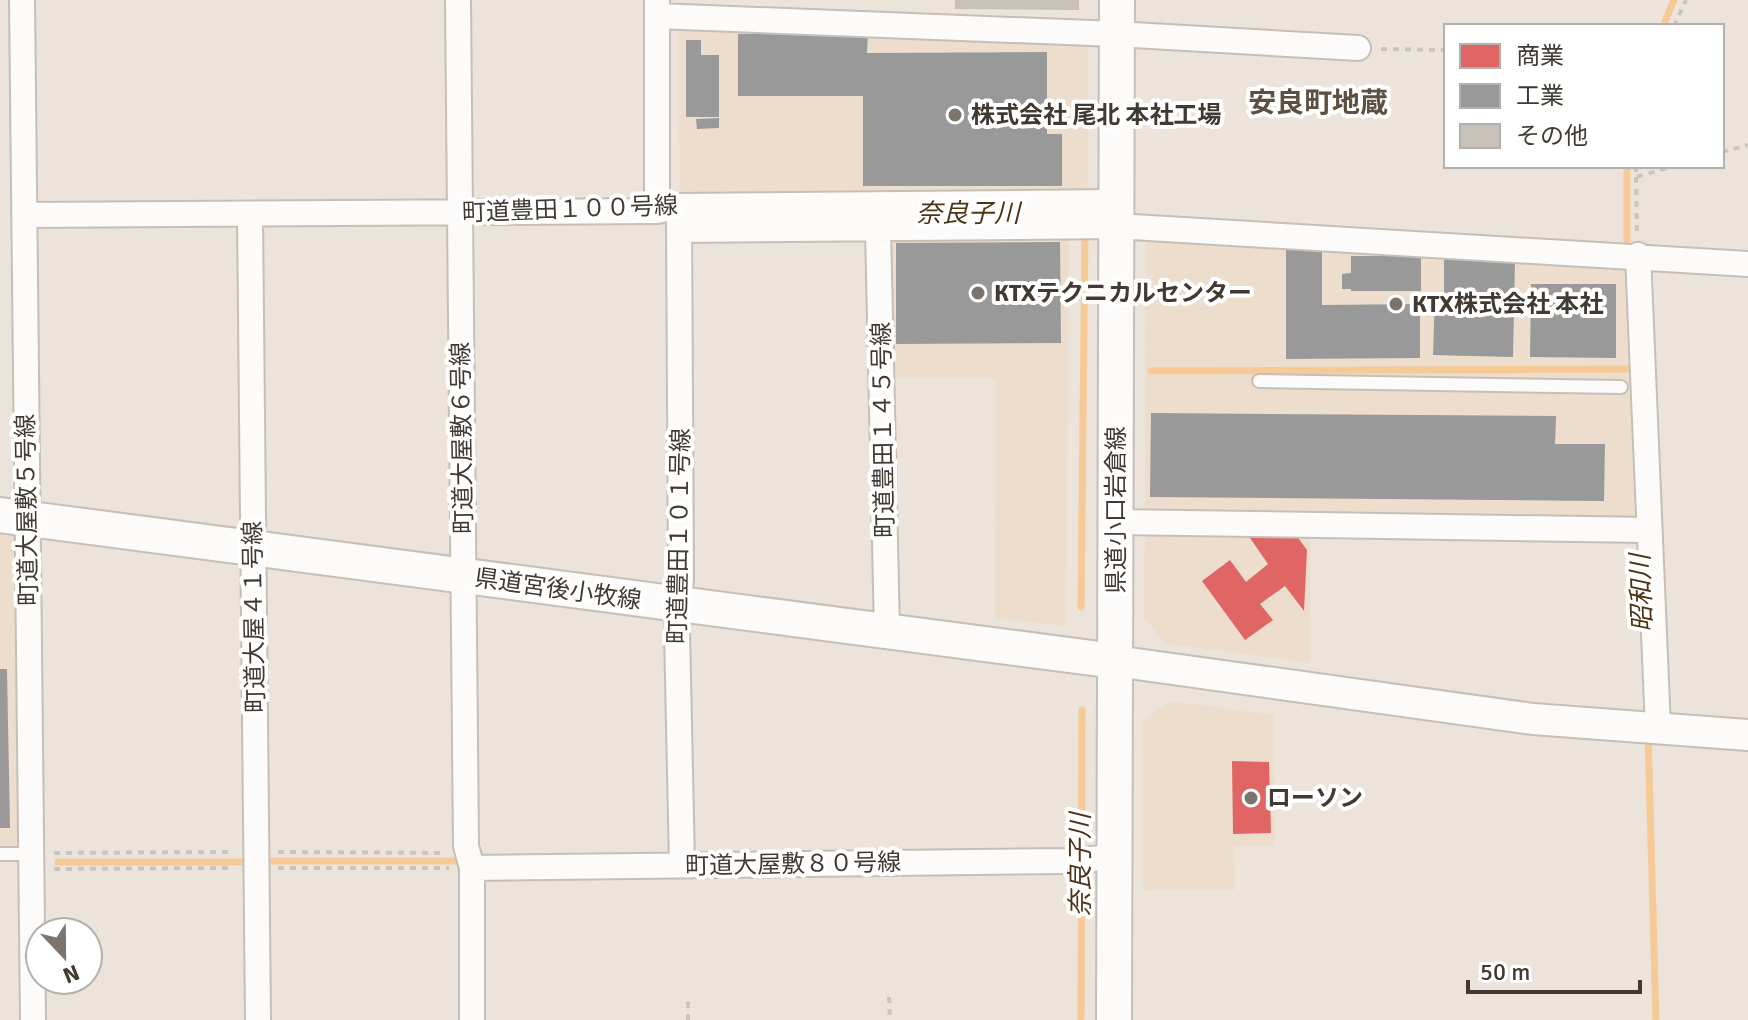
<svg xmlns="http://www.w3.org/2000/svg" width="1748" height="1020" font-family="Signika,'Noto Sans JP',sans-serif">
	<rect width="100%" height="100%" fill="#ece3da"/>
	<path fill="#edddcc" d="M678,23L1088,41V196L680,201Z
		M1146,236L1624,265L1635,520L1145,518Z
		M1069,237L1066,626L995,618L996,378L888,377L885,239Z
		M0,515L27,518L31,854H0Z
		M1145,529L1310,530V663L1165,643L1144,617Z
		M1170,701L1274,715L1275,846H1234L1235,890L1143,891V721Z"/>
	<path fill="#e06666" d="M1248,535H1296L1307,550L1304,611L1285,586L1260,604L1273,620L1245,640L1202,581L1230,560L1246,582L1268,564Z
		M1232,761L1269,762L1271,833L1233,834Z"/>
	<path fill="#999" d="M868,33L867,53L1047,52V134H1062V186H863V96H738V34Z
		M686,40H701V55H719V117H686Z
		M719,118V128L697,129L696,119Z
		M1060,242L1061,343L896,344V243Z
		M1286,250H1322V305L1420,304V358L1286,359Z
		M1351,256H1421V291H1351V289H1342V274L1351,273Z
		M1444,259L1515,260L1513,357L1433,355L1435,293L1444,294Z
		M1531,284H1616V358L1530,357Z
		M1151,413L1556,416L1555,444H1605L1604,501L1150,497Z
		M0,669H7L10,828H0Z"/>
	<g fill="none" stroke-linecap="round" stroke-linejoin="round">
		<path stroke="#f6ca97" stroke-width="7" d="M1663,26L1674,0
			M1627,251V166
			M1151,371L1635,369
			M1081,607L1085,231
			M1648,734L1656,1020
			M268,861H462
			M58,862H252
			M1081,1020L1082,710"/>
	</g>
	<path fill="#c8c1ba" d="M955,0H1079V10L955,9Z"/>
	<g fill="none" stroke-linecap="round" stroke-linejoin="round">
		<defs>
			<path id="service" d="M1259,381L1621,387
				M0,854H31"/>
			<path id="minor" d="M22,0L33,1020
				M458,0L466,846L472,868V1020
				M657,2V211
				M657,16L1116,34L1358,48
				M250,214L258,1020
				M24,215L657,211L679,206L1116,202
				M679,217L681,578L677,631L682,865
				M878,229L887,632
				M679,230L1116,226L1748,264
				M1638,255L1658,728
				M1116,522L1649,530
				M472,868L1068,861L1115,857"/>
			<path id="tertiary" d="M1115,661L1533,719L1748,735"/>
			<path id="secondary" d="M0,515L1115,661
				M1114,1020L1117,0"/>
		</defs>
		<use href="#service" stroke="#c6bfb8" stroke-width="16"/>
		<use href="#minor" stroke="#c6bfb8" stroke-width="28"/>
		<use href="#tertiary" stroke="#c6bfb8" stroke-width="34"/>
		<use href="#secondary" stroke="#c6bfb8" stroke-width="38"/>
		<path stroke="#c9c6c2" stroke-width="4" stroke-dasharray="6 6" stroke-linecap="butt" d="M1674,26L1686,0
			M1381,49L1446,50
			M1722,152L1748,145
			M1636,166V177L1674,166
			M1636,177L1637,235
			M278,852L445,853
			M54,853L233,852
			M278,868H449
			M54,869L233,868
			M889,997L890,1020
			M688,1020V998"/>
		<use href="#service" stroke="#fcfbf9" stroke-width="12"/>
		<use href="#minor" stroke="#fcfbf9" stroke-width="24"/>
		<use href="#tertiary" stroke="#fcfbf9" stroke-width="30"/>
		<use href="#secondary" stroke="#fcfbf9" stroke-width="34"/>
	</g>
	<g fill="#7c756d" stroke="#fff" stroke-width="3">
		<circle cx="955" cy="115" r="8"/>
		<circle cx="978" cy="293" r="8"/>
		<circle cx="1396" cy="304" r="8"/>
		<circle cx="1251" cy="798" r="8"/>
	</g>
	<g text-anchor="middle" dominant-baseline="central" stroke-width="8" stroke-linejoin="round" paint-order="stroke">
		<g font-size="24" font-weight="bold" fill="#403a33" stroke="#fff" text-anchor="start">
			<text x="971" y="115">株式会社 尾北 本社工場</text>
			<text x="994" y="293">KTXテクニカルセンター</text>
			<text x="1412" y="304">KTX株式会社 本社</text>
			<text x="1267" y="798">ローソン</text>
		</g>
		<g font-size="24" fill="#403a33" stroke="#fff">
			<text transform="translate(570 209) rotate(-2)">町道豊田１００号線</text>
			<text transform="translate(883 430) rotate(-91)">町道豊田１４５号線</text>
			<text transform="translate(462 438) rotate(-91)">町道大屋敷６号線</text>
			<text transform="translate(27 510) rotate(-91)">町道大屋敷５号線</text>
			<text transform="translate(1116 510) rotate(-90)">県道小口岩倉線</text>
			<text transform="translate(679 536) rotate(-89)">町道豊田１０１号線</text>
			<text transform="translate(558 589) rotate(8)">県道宮後小牧線</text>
			<text transform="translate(254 617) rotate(-91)">町道大屋４１号線</text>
			<text transform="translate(793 864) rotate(-1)">町道大屋敷８０号線</text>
		</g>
		<g font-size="26" font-style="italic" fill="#4d3417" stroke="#fff">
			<text x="968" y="214">奈良子川</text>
			<text transform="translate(1642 593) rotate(-92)">昭和川</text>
			<text transform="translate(1081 865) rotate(-90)">奈良子川</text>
		</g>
		<g font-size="28" font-weight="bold" fill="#5d5041" stroke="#fff">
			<text x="1318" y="103">安良町地蔵</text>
		</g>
	</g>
	<rect x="1444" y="24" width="280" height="144" fill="#ffffff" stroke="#b3b0ad" stroke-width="2"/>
	<rect x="1460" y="44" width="40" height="24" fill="#e06666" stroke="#b3b0ad" stroke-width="2"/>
	<text x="1516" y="64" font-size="24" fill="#403a33">商業</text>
	<rect x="1460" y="84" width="40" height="24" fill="#999999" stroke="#b3b0ad" stroke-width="2"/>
	<text x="1516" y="104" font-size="24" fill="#403a33">工業</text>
	<rect x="1460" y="124" width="40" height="24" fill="#c8c1ba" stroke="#b3b0ad" stroke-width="2"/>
	<text x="1516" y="144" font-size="24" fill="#403a33">その他</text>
	<g transform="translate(64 956) rotate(158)"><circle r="38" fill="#ffffff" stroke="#b3b0ad" stroke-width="2"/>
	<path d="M0-6L14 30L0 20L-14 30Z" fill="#7c756d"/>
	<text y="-12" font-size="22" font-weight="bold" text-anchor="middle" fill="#403a33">N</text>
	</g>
	<path d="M1468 980v12h172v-12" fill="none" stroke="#403a33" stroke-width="4"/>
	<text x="1480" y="980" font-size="24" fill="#403a33" stroke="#ffffff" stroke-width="6" paint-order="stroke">50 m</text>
</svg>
